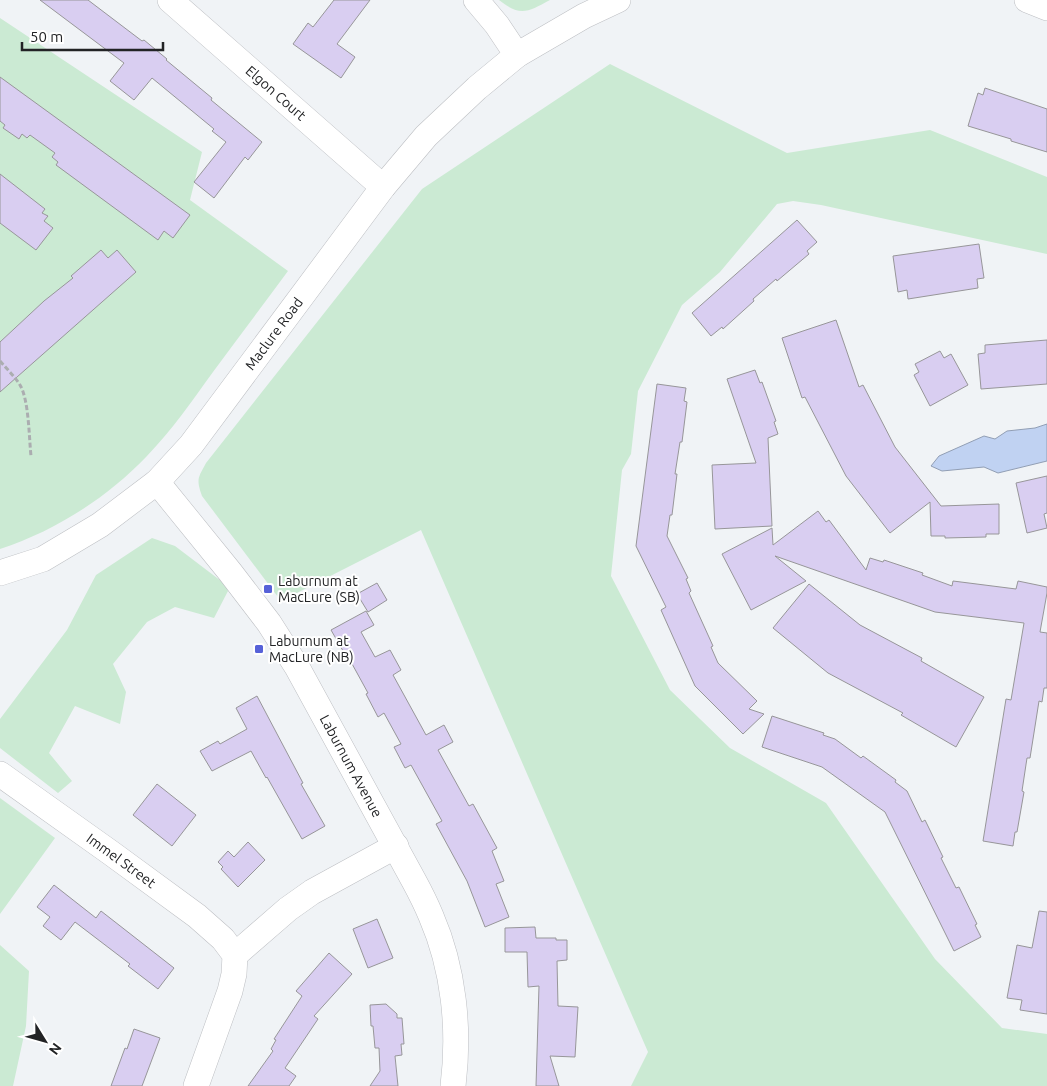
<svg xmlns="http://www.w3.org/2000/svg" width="1047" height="1086" font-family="Ubuntu,sans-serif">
	<rect width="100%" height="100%" fill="#f0f3f6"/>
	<path fill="#cbead3" d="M499,0H550C528,12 520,17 499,0Z
		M0,18L202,152L190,200L288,271C263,305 238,338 213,372C192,401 172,430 147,456C107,498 55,531 0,549Z
		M610,64L787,153L930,130L1047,177V254L821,205L793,201L777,204L720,272L682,305L638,391L631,454L622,470L611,576L670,690L730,748L826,803L935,959L1002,1028L1047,1034V1086H631L648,1052L421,530L281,601L202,496C196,479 198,478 206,463L422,189Z
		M152,538L175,546L225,584L228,591L214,618L175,607L147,622L113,664L126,692L120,724L75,706L49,753L72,781L58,793L0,748V719L67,630L96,575Z
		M0,798L55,838L0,914Z
		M0,945L29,971L26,1026L13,1086H0Z"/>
	<path fill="#c0d2f2" stroke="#919eb4" d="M1047,424V461L998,473L984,467L942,471L931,466L939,456L984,436L995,439L1007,431L1035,428Z"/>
	<path fill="#d9cef1" stroke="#979699" d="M40,0H88L142,41L144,40L167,59L166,60L212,98L211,100L262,142L248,160L245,157L214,198L194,182L226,142L212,131L214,129L152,78L134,100L110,81L124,63Z
		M334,0H370L337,44L355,57L341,78L293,44L308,23L313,27Z
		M0,77L190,215L173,238L164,231L158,240L56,165L58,162L52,157L55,153L30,135L27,138L22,134L19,139L3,128L5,125L0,121Z
		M985,88L1047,109V152L1011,141V139L968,126L978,93L983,95Z
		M0,174L45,209L42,213L48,216L44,221L53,228L36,250L0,223Z
		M797,220L817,242L807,251L809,254L777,281L776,279L753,299L754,301L723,329L722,327L711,336L692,313Z
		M979,244L984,278L977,279L978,288L908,299L907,290L898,292L893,256Z
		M101,250L108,258L117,250L136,272L0,392V342L44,301L73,278L71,276Z
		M836,320L859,387L863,385L895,447L941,506L999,504V534H986V537L945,538V536H931L930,502L890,533L846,476L805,397L802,398L782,338Z
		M1047,340V384L981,389L978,354L985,353V345Z
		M940,351L944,358L951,354L968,385L930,406L914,375L919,372L915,364Z
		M755,370L760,383L762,382L776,421L774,422L778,434L768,438L772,526L715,529L712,465L756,463L727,379Z
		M657,384L686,388L684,401L687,402L682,442H680L675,474H677L672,515H670L667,536L688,578L686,579L691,591L689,593L713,646L711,647L718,663L757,701L749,709L764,714L743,734L695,686L661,610L666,607L636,546Z
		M1047,476V513L1044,514L1047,528L1027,533L1016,483Z
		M818,511L826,522L829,520L866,570L870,558L883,562L884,560L923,573L922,575L952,586L953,581L1016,589L1018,581L1047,587V593L1040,632L1047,633V688H1044L1042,702L1039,701L1030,758H1027L1022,791L1024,792L1017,832H1015L1013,846L983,841L1006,699L1011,700L1024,623L935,612L775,556L806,581L751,610L722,554L772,528L773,545Z
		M377,583L387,600L368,612L357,594Z
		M809,584L860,625L922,658L921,661L984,697L956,747L901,715L903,713L828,673L773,628Z
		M366,611L374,625L361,632L375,657L390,650L401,670L393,675L426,735L444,725L453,742L438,750L469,806L473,804L497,848L492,851L504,881L496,884L509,917L485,927L467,881L436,824L442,821L411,765L405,768L394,747L401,744L384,713L378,717L366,694L368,693L351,662L350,663L331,630Z
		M257,696L303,783L301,784L325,826L302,839L267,777L266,778L251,751L212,771L200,751L218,741L220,744L247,729L236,708Z
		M772,716L824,733L823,735L835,739L861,758L863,756L896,780L895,782L907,791L922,822L925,820L943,857L941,858L956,888L959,887L977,924L975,925L981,937L954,951L885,812L822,767L762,747Z
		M157,784L196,815L172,846L133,815Z
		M248,842L265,860L238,887L221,869L223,867L218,862L228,851L234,857Z
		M54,885L96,918L101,911L174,968L158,989L128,966L130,964L75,922L61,940L43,926L50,917L37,907Z
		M1039,911L1047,912V1014L1020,1010L1022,1000L1007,998L1017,945L1032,948Z
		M377,919L393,958L368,968L353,929Z
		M535,927L536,938H556V940H567V960L557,961L558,1006L578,1007L575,1057L550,1056L559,1086H536L539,986L528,987L527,952H505V928Z
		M329,953L352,974L314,1016L318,1019L285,1068L296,1076L289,1086H248L273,1051L271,1049L276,1040L274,1039L302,996L296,991Z
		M386,1004L397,1014V1018H402L404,1044H401L402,1055L395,1056L398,1086H370L380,1071L379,1048H375L373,1026H371L370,1005Z
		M134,1029L160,1038L142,1086H111L125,1048L127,1049Z"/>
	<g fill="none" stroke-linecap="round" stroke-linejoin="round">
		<defs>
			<g id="minor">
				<path id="s1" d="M170,0L383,187"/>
				<path d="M476,0L497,25L517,55"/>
				<path d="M1027,0L1047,8"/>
				<path id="s2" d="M157,482L230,572L269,623L297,667L414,881C420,892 426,904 431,916C454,969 460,1029 453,1086"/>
				<path id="s3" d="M0,573L43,559L100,525L157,482L191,445L383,187L426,136L477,88L517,55L584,16L618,0"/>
				<path id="s4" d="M0,774L111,853L197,916L223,939L235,955L234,974L230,991L196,1086"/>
				<path d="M235,955L288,909L312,892L396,846"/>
			</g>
		</defs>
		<use href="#minor" stroke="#bdbfc3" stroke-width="26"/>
		<path stroke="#abadb0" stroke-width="3" stroke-dasharray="5 2.5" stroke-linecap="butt" d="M0,361C7,369 15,377 20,385C29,400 29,438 31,456"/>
		<use href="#minor" stroke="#fff" stroke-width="25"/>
	</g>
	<g fill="#5661d8" stroke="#fff" stroke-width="2">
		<rect x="263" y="584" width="10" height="10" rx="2.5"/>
		<rect x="254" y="644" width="10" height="10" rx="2.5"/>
	</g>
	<g text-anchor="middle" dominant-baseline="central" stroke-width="4" stroke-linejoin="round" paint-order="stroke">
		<g font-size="14" fill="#222325" stroke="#fff">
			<text stroke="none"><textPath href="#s1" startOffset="141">Elgon Court</textPath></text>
			<text stroke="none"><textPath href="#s3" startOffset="372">Maclure Road</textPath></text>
			<text stroke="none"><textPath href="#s2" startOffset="345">Laburnum Avenue</textPath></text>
			<text stroke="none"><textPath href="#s4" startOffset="149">Immel Street</textPath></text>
		</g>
		<g font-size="14" fill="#222325" stroke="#fff" text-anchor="start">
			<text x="278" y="581">Laburnum at<tspan x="278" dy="16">MacLure (SB)</tspan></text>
			<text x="269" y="641">Laburnum at<tspan x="269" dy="16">MacLure (NB)</tspan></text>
		</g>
	</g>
	<g transform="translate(45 1041) rotate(127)" stroke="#ffffff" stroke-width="4" paint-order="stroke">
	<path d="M0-4L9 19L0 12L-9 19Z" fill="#222325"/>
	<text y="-8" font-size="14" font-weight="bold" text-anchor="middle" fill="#222325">N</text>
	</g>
	<path d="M22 42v8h141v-8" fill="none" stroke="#222325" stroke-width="2.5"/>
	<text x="30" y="42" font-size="15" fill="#222325" stroke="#ffffff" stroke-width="4" paint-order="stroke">50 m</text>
</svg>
